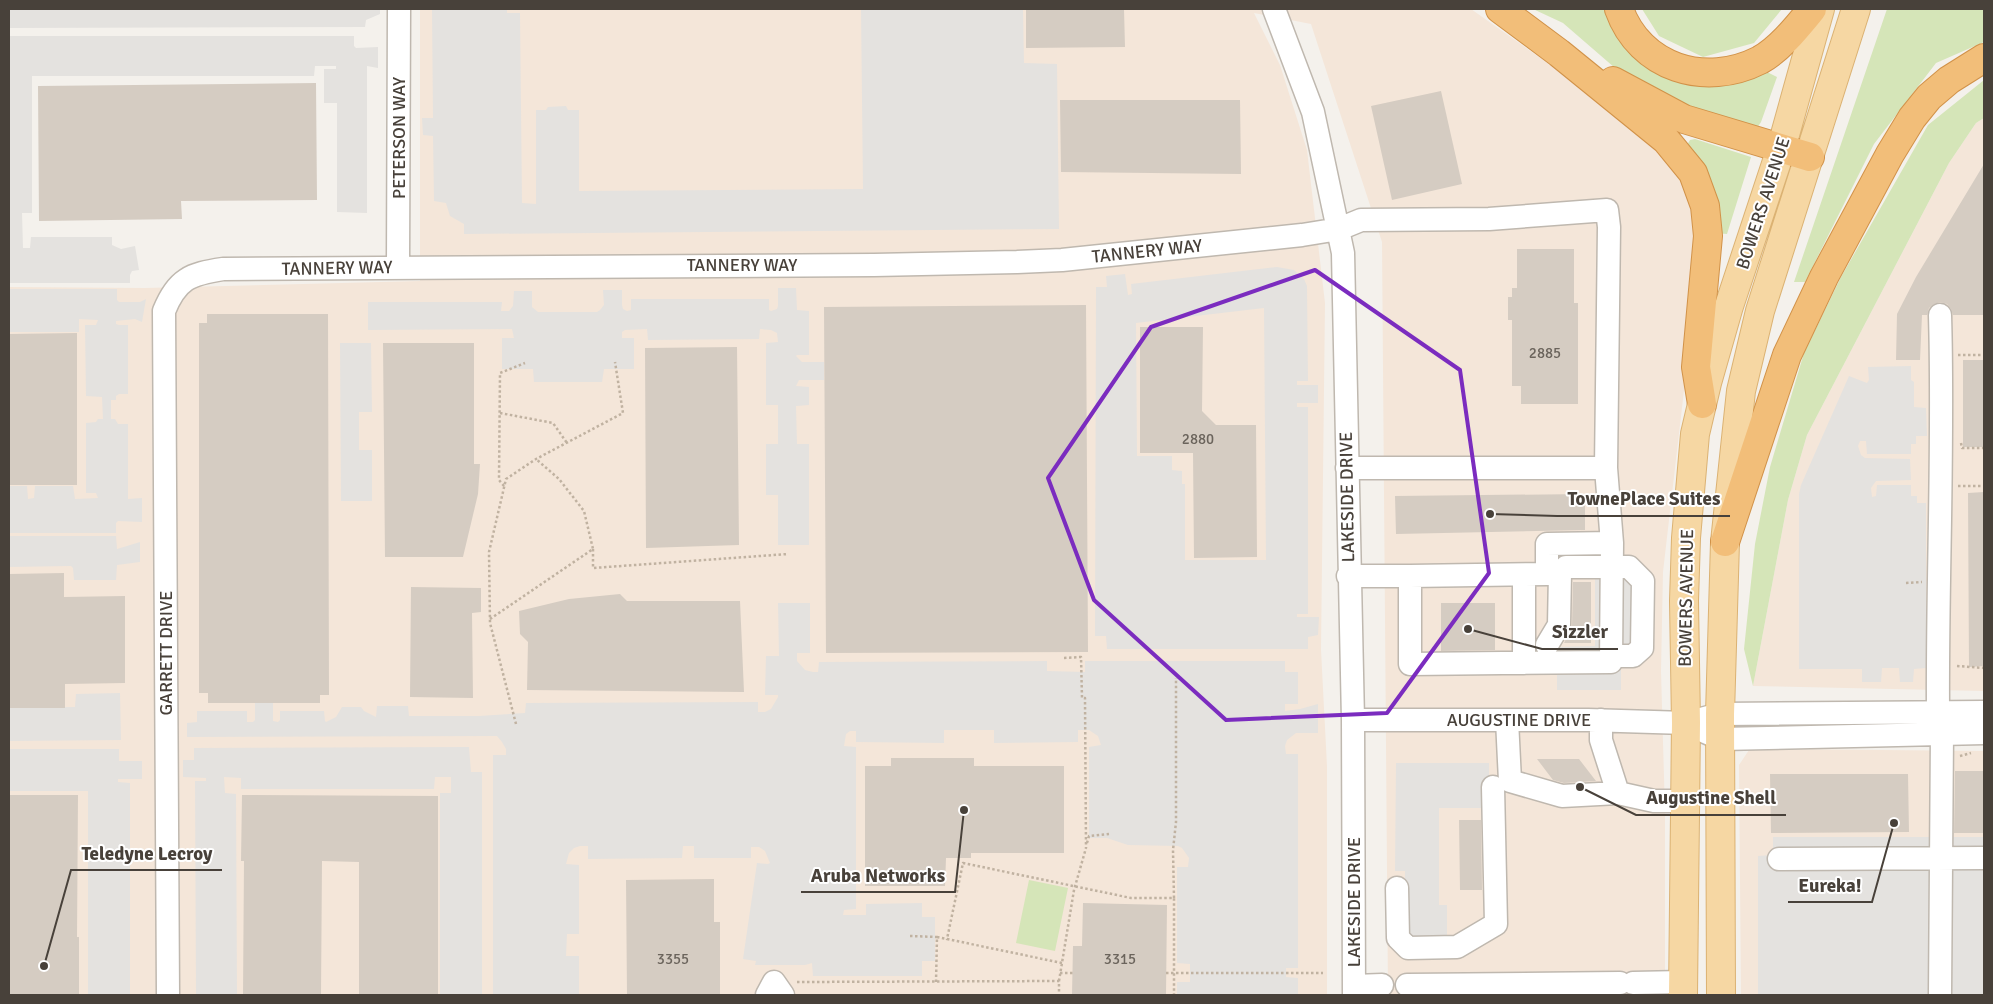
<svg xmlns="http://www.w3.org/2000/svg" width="1993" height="1004" font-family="Signika,sans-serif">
	<rect width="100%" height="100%" fill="#f4f1ec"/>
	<path fill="#f4e6d9" d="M420,9H1471L1655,139L1678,166L1698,218L1695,295L1663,572L1661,671L1665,812V995H1388L1382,242L1311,24L1254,13L1280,65L1307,150L1325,303L1321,650L1327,766V995H9V287L145,288L420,281Z
		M1984,118V691L1753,686L1788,500L1807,435L1949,163L1976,123Z
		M1774,749L1984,751V995H1741L1739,765L1749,750Z"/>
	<path fill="#d5e5b8" d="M1533,9H1607L1618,37L1658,74L1705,84L1765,71L1777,77L1761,122L1757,128H1747L1680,103L1615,68L1563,23Z
		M1642,9H1782L1754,43L1703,57L1659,36Z
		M1887,9H1984V42L1936,63L1874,144L1805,282H1794Z
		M1984,80V118L1976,123L1949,163L1807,435L1788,500L1753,686L1744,649L1755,544L1770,467L1804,353L1841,277L1928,125Z
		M1695,139L1751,157L1727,234L1714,233L1687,145L1690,140Z
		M1029,880L1068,888L1055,951L1016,943Z"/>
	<path fill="#e4e2df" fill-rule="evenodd" d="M9,9H380V14L366,20L365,27L9,28Z
		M432,9H507V13H520L522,203L536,204V110H546L548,107L566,106L568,110H579V191L863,189L861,9H1023L1024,63L1057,64L1059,229L464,234V224L450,216L446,203L434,201L433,136L423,135L422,118H433Z
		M9,36H354V46L356,48L378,47V68L367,66V213L337,212V103H324V69H336V66H315L314,76H32V213H22L23,248H30L31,237H112V245L121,249L135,246L139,270L132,271L130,275V283H9Z
		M1277,267L1294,270L1304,279L1307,286L1308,381H1297V385H1318V403H1297V407H1308V614H1297V617H1319L1318,635L1308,637V649H1107L1106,636H1095L1096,287H1107L1106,276L1125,274L1128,295L1132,294L1131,284ZM1264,308L1266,560H1185V484H1182V471L1172,470V456H1137L1136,323Z
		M778,288H796L797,310L809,311V355H797L796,356L802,362H824V380H799L796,386L809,387V405L796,406L797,444H809V545H778V495H766V444H778V405H766V343L778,342L777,333L771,330L760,329L759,339L648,340L647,329L625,330L622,332V338H634V369H604L602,382H534L533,369H502V338H514L512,329L368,330V302H502L501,311H509L513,306L514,291H532V307L538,312H597L600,310L604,305L603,290H622V305L623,309L627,311L631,310V299H769V310L771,311L777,309L778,306Z
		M9,289H117V300L119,302H140L146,299L142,322L135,319L116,321V324L119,325H128V394H119L116,396V400H111V419H115L118,424H128V499L142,498V522L118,521L116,523V533H9V486H27L28,499L34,498L35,486H73L75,499L98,498L96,493H86V423L96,422L98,419H103L102,397L86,396L85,325H96L98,320L79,319V332H9Z
		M340,343H371L372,412H359V450H372V501H341Z
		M1911,366V380L1914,382V407L1926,408L1927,436H1916V444H1911V454H1867L1866,441H1860L1858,446L1861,455L1865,458L1910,459L1911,480L1876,481L1871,488L1872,497L1876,496L1877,485H1911V496H1917V503H1926V668L1914,669L1913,682H1900L1899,668H1882L1881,682H1862V669H1799V494L1801,485L1849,376L1867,383L1869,380L1868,367Z
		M9,536H116L117,549L140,542V562L117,565L116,580H74L73,568L71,566L9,567Z
		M1595,577H1632V648H1621V690H1557V647L1595,646Z
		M778,603H810V653H797V661L805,670L813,672H818L819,662L1047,661V671L1085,672V661H1285V672H1298V704H1285V711L1300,709L1318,704V733H1296L1287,740L1285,746L1286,754H1298V968H1286V977L1298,978V995H1177V982H1190V964L1177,963V867H1188L1189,858L1182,848L1178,846L1128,845L1107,838H1089V747L1101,745L1098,736L1089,730H1078V742L994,743V730H944V743L856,742V731H850L846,734L844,746L856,747V909L844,910L843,915H866V904L922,903V917H935V961H922V976H813L812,963L805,965H755L756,961L743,959L757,863L768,864L770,863L765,851L759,847H751V858H694V846H683L682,858L588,859V846H580L574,848L569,853L566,864L579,865V934H567L566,956H579V995H493V755H506V749L502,742L497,736L187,737V723L197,722V711H247V722H253L255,720V703H273V721L278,722L280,720V711H324L325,721L326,722L336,717L342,707H361L364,711L376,717L377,706H408L409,716H479L525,713L526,703L758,702V712H765L771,709L778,697V695H765L766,656H779Z
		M120,693L121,740L9,741V708L75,707L76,694Z
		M469,747L471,772H482V995H440V793H451V777H435L434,789H241V778L224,777L225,793L236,794L237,995H196L195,781H206V778L183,777V760H194V748Z
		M9,749H119V761H142V779H118V782L130,783V995H88V791H9Z
		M1396,763H1489V808H1439V905H1447V936H1404L1405,871H1395Z
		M1773,837H1984V995H1758V856L1771,855L1773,853Z"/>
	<path fill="#d5ccc2" d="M1026,9H1124L1125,47L1026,48Z
		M316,83L317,200L181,201L182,219L39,221L38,86Z
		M1441,91L1462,184L1392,200L1371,106Z
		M1060,100H1240L1241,174L1061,172Z
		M1984,164V315H1953L1951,309L1947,304L1940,302L1934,304L1929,308L1927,315H1922L1920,360H1896L1897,314L1916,277Z
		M1517,249H1574V303H1578V404H1521V386H1512V320H1508V297H1512V288H1517Z
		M1086,305L1088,652L826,653L824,307Z
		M207,314H328L329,695H320V703H208V693H199V323H207Z
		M1140,327H1203L1202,411L1216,425H1256L1257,557L1194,558L1193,453H1140Z
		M77,333V485H9V334Z
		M383,343H474V464H480L478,494L463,557H385Z
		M737,347L739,545L646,548L645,348Z
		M1963,360H1984V447H1963Z
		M1984,492V666L1969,667L1968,493Z
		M1585,494V530L1396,534L1395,496Z
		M64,573V597L125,596V683L65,684V708H9V574Z
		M1573,582H1591V643H1564L1572,626Z
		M411,587L481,588V612L472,613L473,698L410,697Z
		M620,594L627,601H740L744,692L527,690L528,642L520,634L519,611L569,599Z
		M1441,603H1495V650L1441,651Z
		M891,758H974V766H1064V853H971V858H946L945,886H865V766H891Z
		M1537,759H1579L1596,781L1564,783L1553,780Z
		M1955,771H1984V833H1954Z
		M1770,774H1908L1909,832L1771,833Z
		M9,795H78L77,937H79V995H9Z
		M242,795L438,796V995H359V862L322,861L321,995H243L244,861H241Z
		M1459,820H1481L1482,890H1460Z
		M714,879V922H720V995H627L626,880Z
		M1083,903L1167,905L1166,995H1072L1073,946H1082Z"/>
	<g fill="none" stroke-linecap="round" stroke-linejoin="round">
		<defs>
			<path id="minor" d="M1274,9L1313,112L1343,253L1353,720L1354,995
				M398,267L399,9
				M1347,468H1606
				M1410,576L1547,574V544L1612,543
				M1547,645L1559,625L1560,573L1566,567H1629L1643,581L1642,648L1633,656H1611
				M1524,663V575
				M1938,712C1937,580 1944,448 1940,315
				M1353,720H1588L1686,723L1720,714L1984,712
				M1507,720L1510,781L1562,796L1618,793L1654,801H1685
				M1601,720V740L1618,793
				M1705,732L1721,739L1984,733
				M1779,859L1984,858
				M1397,888L1398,938L1408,948L1457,947L1496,924L1493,787
				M1633,983L1683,982
				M1407,985L1620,983
				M1354,986L1382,985
				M168,995L164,311C177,279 190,274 223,269L874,265L1017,262L1062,260L1302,235L1339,229L1361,220L1489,219L1607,210L1609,227L1606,468L1612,543L1611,662L1410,664V576H1348
				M767,995L774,982L783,995
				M1940,995L1942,733"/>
			<path id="major" d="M1683,995L1686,723L1684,601L1686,538L1695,434L1707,383L1729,306L1781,149L1820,9
				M1721,995L1720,714L1725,542L1741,391L1760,311L1856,9"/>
			<path id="highway" d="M1500,9L1559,53L1666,140L1693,173L1705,206L1708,236L1696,367L1702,404
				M1619,9C1640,68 1705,88 1760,60C1780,49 1798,26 1812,9
				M1613,81L1684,119L1810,157
				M1725,542L1787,355L1824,277L1890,154L1912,118L1929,97L1949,80L1984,58"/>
		</defs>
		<use href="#minor" stroke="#bfb8af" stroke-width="25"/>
		<use href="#major" stroke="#dbb273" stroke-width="30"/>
		<use href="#highway" stroke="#d19249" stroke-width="30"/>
		<path stroke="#c0b2a1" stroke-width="2.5" stroke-dasharray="2.5 2.5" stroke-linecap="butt" d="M1958,355H1984
			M500,413L553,423L567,443
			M1961,443L1962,448H1984
			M504,486L499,480L500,373L525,363
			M1958,486H1984
			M593,549V568L788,554
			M1906,583L1922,582
			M490,619L593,549L584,511L559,479L536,459
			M1064,658L1081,657L1082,698H1085L1086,848
			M1957,666L1984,668
			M516,724L490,623L489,552L506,479L536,459L623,413L615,362
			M1960,756L1971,753
			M1087,843L1089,836L1109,834
			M1174,898L1173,850L1176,822V678
			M910,936L937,937
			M1062,963L947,939L963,863L1131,898H1174V995
			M1060,973H1073
			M1166,973H1323
			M1059,981L1074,890L1086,848
			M797,982L1059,981V995
			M936,982L937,937L947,939"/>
		<use href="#minor" stroke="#fff" stroke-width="22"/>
		<use href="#major" stroke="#f6d7a3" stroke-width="28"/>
		<use href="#highway" stroke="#f2be79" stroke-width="28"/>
	</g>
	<path fill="none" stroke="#7b2cbf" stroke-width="4" stroke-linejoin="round" d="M1315,270L1460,370L1489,573L1387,713L1226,720L1094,600L1048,478L1151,327Z"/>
	<g text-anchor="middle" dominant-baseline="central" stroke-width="4" stroke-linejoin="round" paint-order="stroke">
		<g font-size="15" fill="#6b645c">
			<text x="1545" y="353">2885</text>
			<text x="1198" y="439">2880</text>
			<text x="673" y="959">3355</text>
			<text x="1120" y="959">3315</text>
		</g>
		<g font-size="18" fill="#48413a" stroke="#fff">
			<text transform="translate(399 138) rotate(-90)">PETERSON WAY</text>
			<text transform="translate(1763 203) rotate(-72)">BOWERS AVENUE</text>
			<text transform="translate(1147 251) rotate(-6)">TANNERY WAY</text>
			<text x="742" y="265">TANNERY WAY</text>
			<text transform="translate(337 268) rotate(-1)">TANNERY WAY</text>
			<text transform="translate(1347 497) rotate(-91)">LAKESIDE DRIVE</text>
			<text transform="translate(1686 598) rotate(-89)">BOWERS AVENUE</text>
			<text transform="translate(166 653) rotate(-90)">GARRETT DRIVE</text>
			<text x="1519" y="720">AUGUSTINE DRIVE</text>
			<text transform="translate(1354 902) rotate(-90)">LAKESIDE DRIVE</text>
		</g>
	</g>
	<path fill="none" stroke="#48413a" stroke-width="2" d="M1490 514L1557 516H1730M1468 629L1542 649H1618M1580 787L1636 815H1786M44 966L71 870H222M964 810L955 892H801M1894 823L1872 902H1788"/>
	<g fill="#48413a" stroke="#fff" stroke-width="2">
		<circle cx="1490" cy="514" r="5"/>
		<circle cx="1468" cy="629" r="5"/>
		<circle cx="1580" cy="787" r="5"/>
		<circle cx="44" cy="966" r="5"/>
		<circle cx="964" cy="810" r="5"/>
		<circle cx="1894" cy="823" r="5"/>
	</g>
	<g font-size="19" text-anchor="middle" font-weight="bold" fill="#48413a" stroke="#fff" stroke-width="4" stroke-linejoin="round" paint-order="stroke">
		<text x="1644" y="505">TownePlace Suites</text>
		<text x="1580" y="638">Sizzler</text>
		<text x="1711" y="804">Augustine Shell</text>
		<text x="147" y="860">Teledyne Lecroy</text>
		<text x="878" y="882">Aruba Networks</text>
		<text x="1830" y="892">Eureka!</text>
	</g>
	<rect width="1993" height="1004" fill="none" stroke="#48413a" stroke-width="20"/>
</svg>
